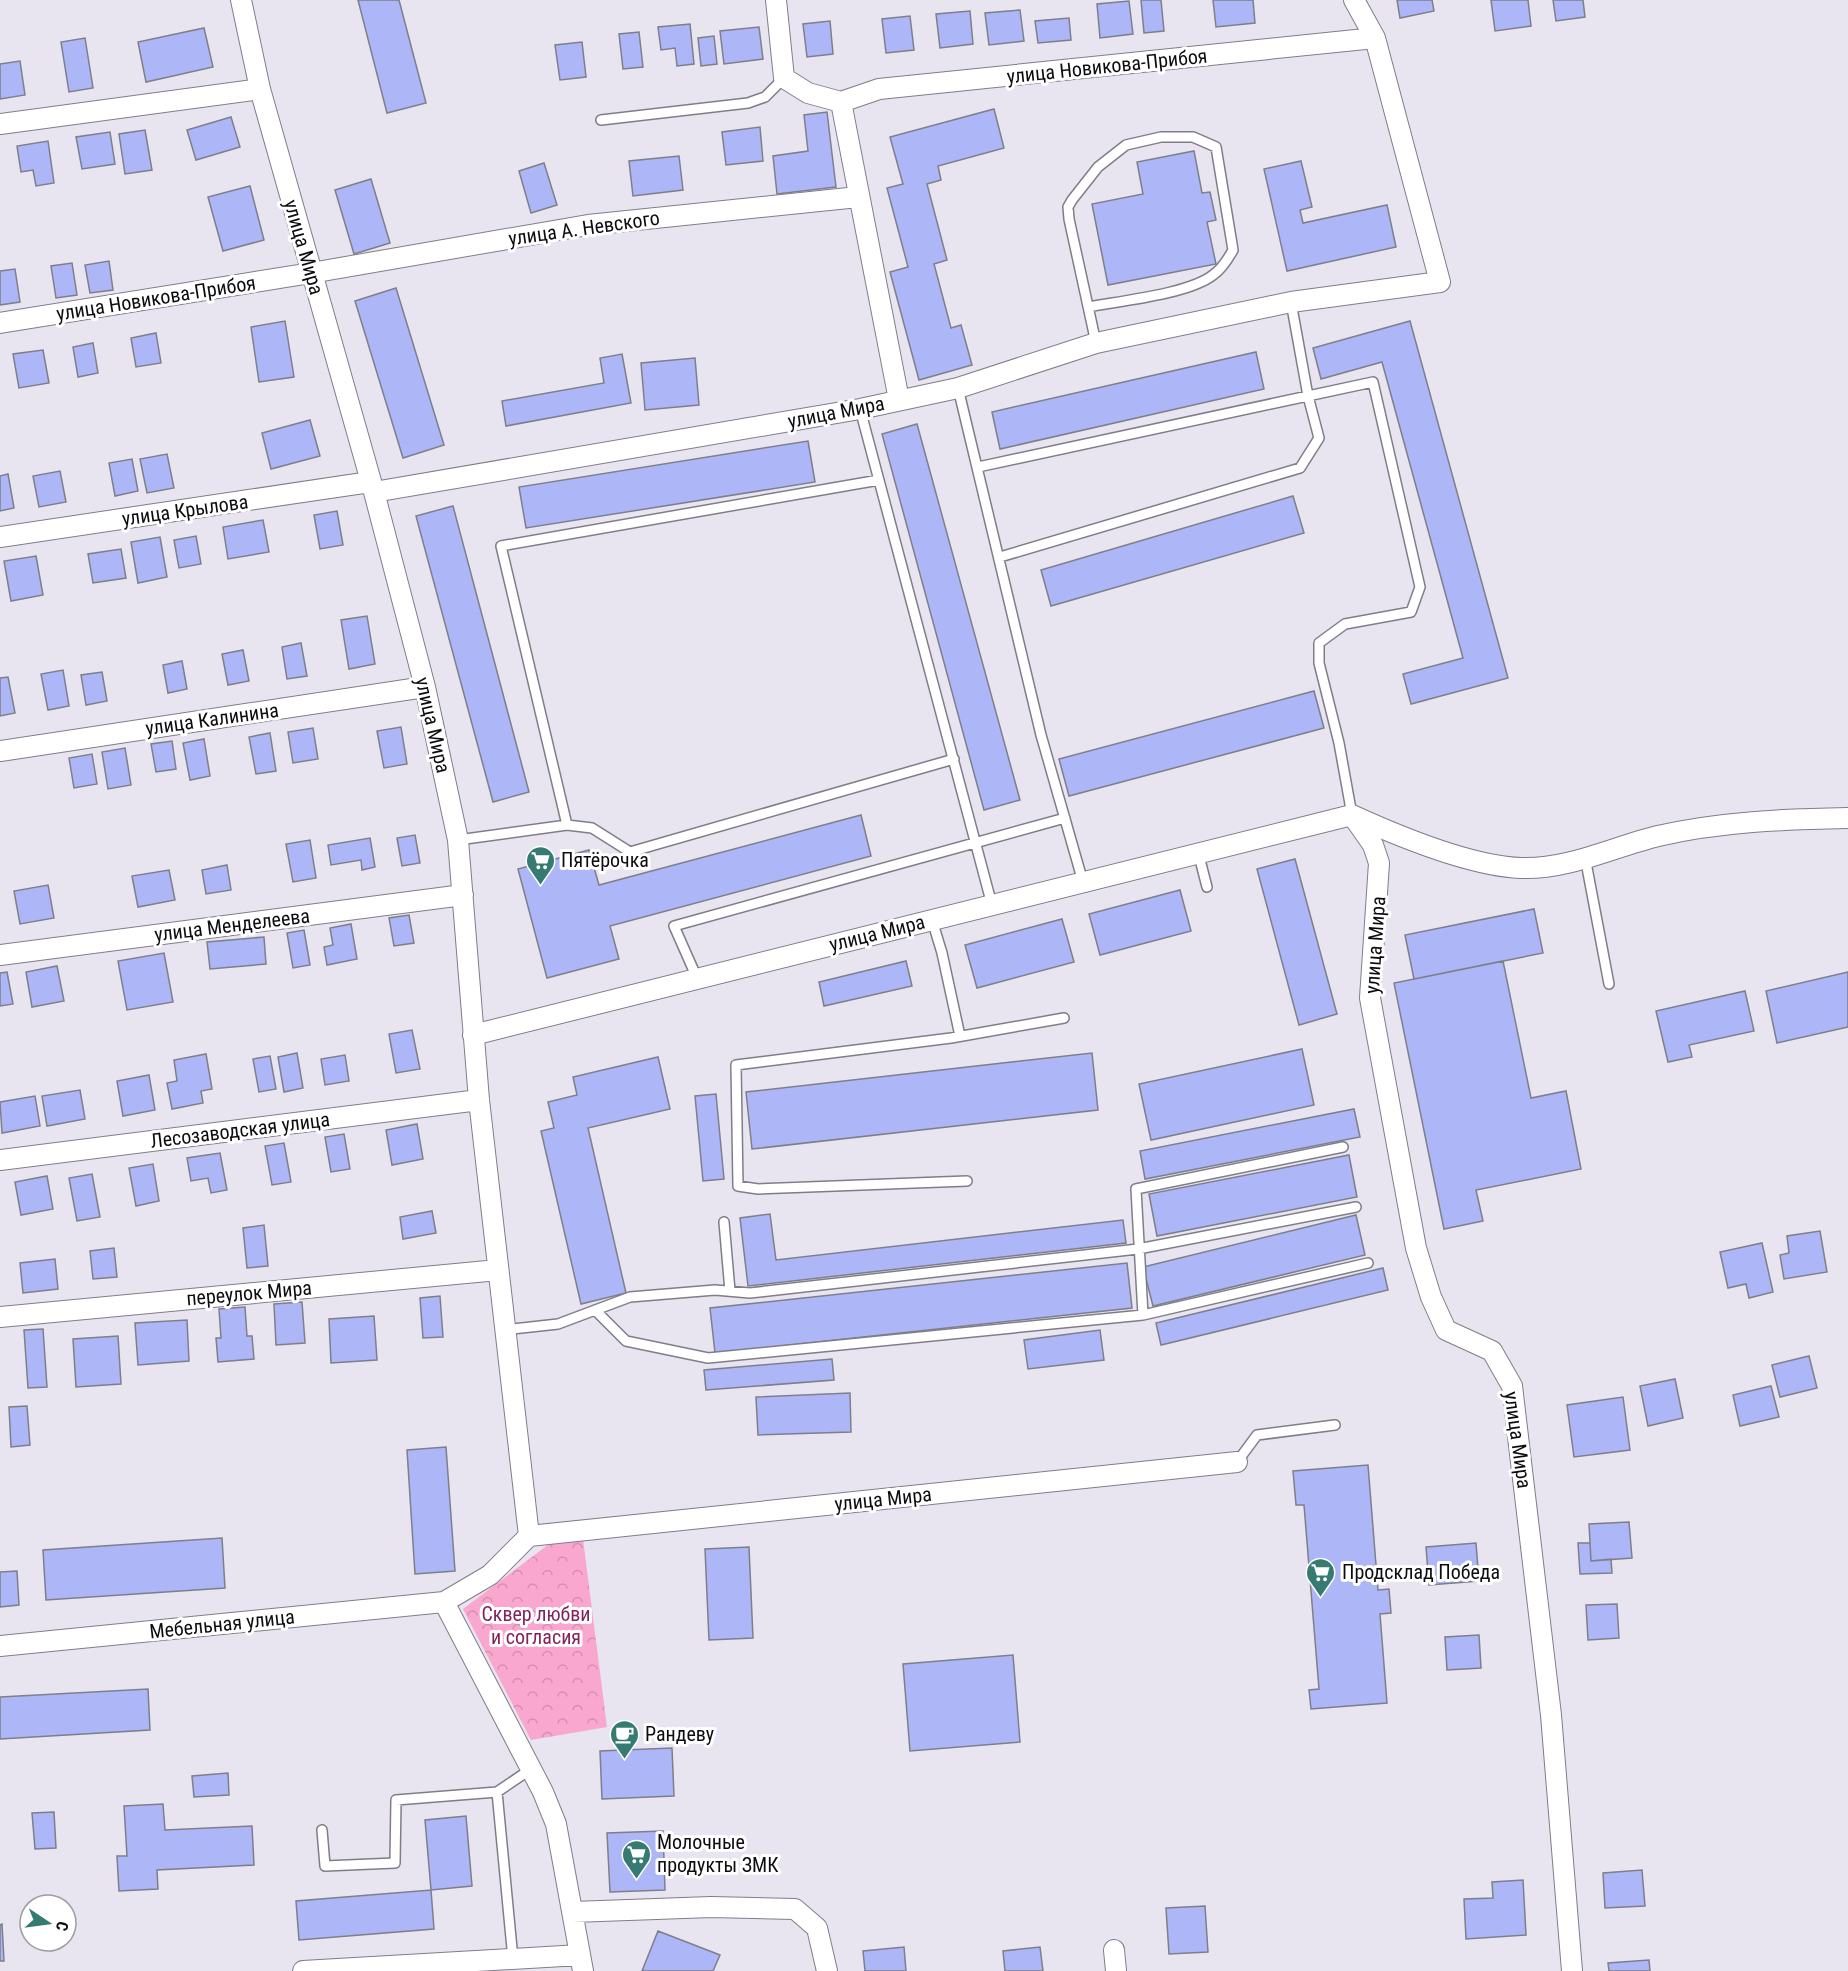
<svg xmlns="http://www.w3.org/2000/svg" width="1848" height="1971" font-family="'Roboto Condensed',sans-serif">
	<defs>
		<pattern id="park-crowns" width="20" height="18" patternUnits="userSpaceOnUse" patternTransform="scale(1.5)"><rect width="20" height="18" fill="#faa7cf"/><path d="M2 6a3 3 0 1 1 6 0M12 15a3 3 0 1 1 6 0" fill="none" stroke="#d58eb1"/></pattern>
	</defs>
	<rect width="100%" height="100%" fill="#e8e4f0"/>
	<path fill="url(#park-crowns)" d="M583,1539L607,1727L531,1740L463,1609L553,1541Z"/>
	<path fill="#adb6f6" stroke="#7d7f8a" stroke-width="1.5" d="M358,0H399L426,103L387,113Z
		M1141,0H1161L1164,31L1144,33Z
		M1213,0H1253L1255,23L1216,27Z
		M1397,0H1432L1434,11L1400,18Z
		M1491,0H1528L1531,26L1495,31Z
		M1553,0H1583L1585,17L1556,21Z
		M1129,1L1133,34L1100,38L1097,4Z
		M1020,10L1024,41L989,45L985,13Z
		M970,11L973,44L940,48L936,14Z
		M910,16L914,50L886,53L882,19Z
		M1069,18L1071,40L1038,43L1035,21Z
		M830,21L833,54L807,57L803,24Z
		M690,24L694,64L677,66L675,48L661,50L658,27Z
		M759,27L763,59L724,64L720,31Z
		M204,28L213,67L146,82L138,42Z
		M639,32L643,67L623,69L619,34Z
		M714,36L717,64L701,66L698,38Z
		M85,38L93,88L69,92L61,42Z
		M582,42L586,77L560,80L555,45Z
		M20,61L25,95L0,99V64Z
		M994,109L1004,148L938,166L941,180L927,184L947,260L934,264L951,328L961,325L972,365L919,380L890,272L908,267L887,188L903,184L890,137Z
		M827,112L836,187L777,194L773,156L808,151L804,115Z
		M231,117L240,147L196,160L187,130Z
		M760,127L763,161L726,165L722,132Z
		M145,130L152,170L125,174L119,134Z
		M110,132L115,164L82,169L76,137Z
		M48,141L54,183L36,186L33,170L21,172L17,146Z
		M1194,151L1202,193L1210,192L1216,220L1207,222L1216,264L1108,285L1092,204L1143,194L1137,162Z
		M679,156L683,190L633,196L629,161Z
		M1301,161L1312,207L1300,210L1303,223L1387,205L1396,247L1287,271L1264,169Z
		M544,163L557,205L531,213L519,171Z
		M371,179L390,243L354,254L335,190Z
		M250,186L264,240L223,251L208,197Z
		M109,261L113,290L90,293L85,265Z
		M72,263L77,295L56,298L51,266Z
		M15,269L20,302L0,305V271Z
		M396,288L444,445L403,458L355,301Z
		M285,321L294,377L259,382L251,327Z
		M1410,321L1508,678L1411,704L1403,674L1463,658L1382,362L1321,379L1313,348Z
		M156,333L161,363L136,367L131,338Z
		M93,343L98,373L78,377L73,347Z
		M43,350L49,383L19,388L13,354Z
		M1256,352L1264,389L1000,449L992,412Z
		M622,354L631,403L506,426L502,401L604,383L600,358Z
		M695,358L699,405L645,410L641,363Z
		M310,420L320,456L271,469L262,433Z
		M917,424L1020,800L984,810L882,434Z
		M808,441L815,482L526,528L519,487Z
		M167,454L174,488L147,493L140,459Z
		M132,459L138,491L115,496L109,463Z
		M60,471L66,502L39,507L33,476Z
		M8,474L14,508L0,511V476Z
		M1293,496L1304,533L1051,606L1041,570Z
		M453,506L529,792L493,802L416,516Z
		M337,511L343,545L320,549L314,515Z
		M263,520L269,552L228,559L223,527Z
		M196,536L201,564L179,568L174,540Z
		M160,537L167,577L138,583L131,542Z
		M121,549L126,578L93,583L88,554Z
		M36,556L43,595L11,601L4,561Z
		M367,616L375,664L349,669L341,620Z
		M301,643L307,676L287,679L282,647Z
		M243,650L249,681L228,685L222,654Z
		M182,661L187,689L168,693L163,665Z
		M63,670L69,706L48,710L41,674Z
		M102,672L107,701L86,705L81,675Z
		M8,677L15,713L0,716V678Z
		M1314,691L1324,728L1069,796L1059,759Z
		M401,727L407,764L384,768L377,731Z
		M313,728L318,759L293,763L288,732Z
		M270,733L276,771L256,774L249,737Z
		M204,739L210,776L190,780L183,743Z
		M172,741L176,769L156,772L151,744Z
		M125,748L131,785L108,789L102,752Z
		M92,754L97,784L74,788L69,758Z
		M861,815L871,856L610,926L619,959L547,978L518,869L589,850L599,885Z
		M415,835L420,863L402,866L397,838Z
		M370,838L375,867L362,870L361,860L331,865L328,845Z
		M310,840L316,878L293,882L286,844Z
		M1295,859L1337,1014L1299,1025L1257,869Z
		M227,865L231,890L206,894L202,870Z
		M169,870L175,900L138,907L132,876Z
		M48,885L54,918L20,924L14,891Z
		M1180,890L1191,931L1100,955L1089,914Z
		M1534,909L1543,953L1414,979L1405,935Z
		M409,915L414,943L394,946L389,918Z
		M1062,919L1074,962L977,988L965,945Z
		M351,924L357,959L327,965L324,947L333,945L330,928Z
		M304,930L310,965L293,968L287,933Z
		M264,937L266,964L210,969L207,942Z
		M164,953L173,1002L127,1010L118,961Z
		M906,961L912,986L824,1006L819,982Z
		M1503,961L1531,1098L1566,1091L1581,1169L1476,1190L1483,1221L1444,1229L1394,983Z
		M57,966L64,1001L32,1007L26,972Z
		M7,972L13,1004L0,1006V973Z
		M1848,972V1027L1777,1043L1766,991Z
		M1745,991L1754,1031L1689,1045L1692,1057L1668,1062L1656,1011Z
		M412,1030L420,1069L396,1073L389,1034Z
		M1302,1049L1314,1105L1151,1140L1139,1084Z
		M297,1053L303,1088L284,1092L278,1057Z
		M1092,1053L1098,1110L752,1149L746,1092Z
		M206,1054L212,1089L201,1091L203,1103L172,1109L167,1083L177,1081L174,1060Z
		M345,1055L349,1081L325,1085L321,1059Z
		M270,1056L276,1089L259,1092L253,1059Z
		M658,1057L670,1109L588,1128L626,1293L581,1304L541,1131L554,1128L548,1102L577,1095L573,1077Z
		M149,1075L155,1110L123,1116L117,1081Z
		M80,1090L85,1119L47,1126L42,1096Z
		M716,1094L724,1179L703,1181L695,1096Z
		M35,1096L40,1126L2,1133L0,1102Z
		M1354,1109L1360,1137L1145,1179L1140,1151Z
		M417,1124L423,1159L392,1165L386,1130Z
		M344,1134L350,1169L331,1172L325,1137Z
		M284,1143L291,1182L272,1185L265,1146Z
		M220,1153L227,1190L211,1193L208,1178L191,1181L187,1158Z
		M1349,1155L1357,1197L1157,1236L1149,1194Z
		M153,1164L159,1201L136,1206L129,1168Z
		M92,1174L100,1217L77,1221L69,1178Z
		M47,1176L53,1209L21,1215L15,1182Z
		M432,1211L436,1233L403,1239L400,1217Z
		M770,1214L776,1260L1123,1220L1126,1243L748,1286L740,1218Z
		M1356,1215L1365,1255L1153,1306L1143,1267Z
		M264,1225L268,1266L247,1268L243,1228Z
		M1820,1231L1827,1272L1784,1279L1780,1255L1789,1253L1787,1236Z
		M1762,1243L1773,1292L1749,1298L1746,1284L1728,1288L1720,1252Z
		M114,1248L117,1277L93,1279L90,1251Z
		M55,1259L58,1289L23,1293L20,1263Z
		M1127,1263L1132,1308L715,1353L710,1308Z
		M1383,1268L1388,1290L1161,1345L1156,1323Z
		M440,1296L443,1337L423,1338L420,1298Z
		M302,1302L305,1343L276,1345L274,1304Z
		M245,1307L247,1336H252L254,1359L218,1362L216,1338H221L219,1309Z
		M374,1316L377,1360L331,1363L329,1319Z
		M187,1320L189,1361L138,1365L135,1323Z
		M43,1329L47,1387L28,1388L24,1330Z
		M1100,1330L1104,1360L1028,1369L1024,1340Z
		M118,1336L121,1384L76,1387L73,1339Z
		M1809,1356L1817,1388L1780,1397L1772,1365Z
		M832,1359L834,1380L706,1390L704,1370Z
		M1675,1379L1683,1418L1648,1426L1640,1386Z
		M1771,1386L1779,1417L1740,1426L1733,1395Z
		M850,1393L851,1432L758,1435L756,1397Z
		M1623,1397L1630,1450L1574,1457L1567,1405Z
		M27,1406L30,1445L11,1447L9,1407Z
		M446,1447L455,1571L415,1574L407,1450Z
		M1368,1465L1378,1590L1389,1589L1391,1613L1380,1614L1387,1703L1311,1709L1309,1690L1319,1689L1304,1505H1296L1293,1471Z
		M1629,1522L1632,1558L1591,1561L1589,1524Z
		M222,1538L225,1588L46,1600L43,1550Z
		M1476,1543L1479,1581L1429,1585L1426,1547Z
		M1578,1543H1590L1591,1561L1611,1559L1612,1573L1580,1574Z
		M749,1547L753,1638L709,1640L705,1549Z
		M17,1571L19,1605L0,1607V1572Z
		M1617,1604L1619,1638L1588,1640L1586,1605Z
		M1479,1635L1481,1668L1447,1670L1445,1637Z
		M1013,1655L1020,1742L910,1751L903,1664Z
		M148,1689L150,1730L0,1739V1697Z
		M672,1748L674,1796L602,1799L600,1751Z
		M228,1773L229,1795L194,1797L192,1776Z
		M163,1804L165,1830L252,1826L254,1865L157,1870L158,1889L119,1891L117,1856H127L124,1806Z
		M54,1812L56,1848L35,1849L32,1813Z
		M466,1816L472,1886L431,1890L425,1820Z
		M663,1831L665,1890L610,1892L607,1833Z
		M1642,1870L1645,1906L1605,1908L1603,1873Z
		M1523,1880L1526,1935L1466,1939L1464,1899L1493,1898L1492,1882Z
		M431,1890L434,1929L299,1940L296,1901Z
		M1205,1906L1208,1952L1169,1954L1166,1908Z
		M2,1924L4,1961H0V1925Z
		M658,1931L720,1955L713,1971H642Z
		M904,1947L906,1971H865L863,1951Z
		M1040,1947L1043,1971H1005L1003,1951Z
		M1649,1960L1650,1971H1609L1608,1963Z"/>
	<g fill="none" stroke-linecap="round" stroke-linejoin="round">
		<defs>
			<path id="service" d="M601,120L748,103L765,97L784,78
				M1088,307C1120,301 1189,294 1213,275C1222,269 1228,259 1233,250L1216,147L1193,137H1161L1126,145L1098,167L1072,200L1068,207L1069,219L1096,343
				M958,388L1041,735L1083,882
				M860,409L992,905
				M978,467L1373,382L1420,587L1411,612L1345,624L1319,643V663L1339,743L1352,815
				M1000,557L1300,468L1319,438L1308,396L1291,302
				M567,825L592,828L630,852L954,759
				M458,840L567,825L501,546L879,480
				M1198,852L1207,887
				M1585,857L1609,984
				M932,920L942,953L960,1036
				M697,978L674,926L1065,818
				M1343,1147L1136,1189L1143,1315L1368,1263
				M967,1181L758,1189L738,1186L736,1065L951,1038L1064,1018
				M724,1222L730,1291
				M595,1310L626,1341L708,1358L1143,1315
				M504,1330L558,1324L630,1297L715,1290L750,1293L1138,1249L1356,1207
				M1237,1462L1257,1435L1335,1425
				M497,1792L513,1959
				M322,1830L325,1866L395,1863L396,1800L497,1792L531,1769"/>
			<path id="minor" d="M241,0L260,89L374,492L425,687L458,840L479,1100L529,1536L490,1575L444,1602L543,1792L556,1824L583,1971
				M776,0L784,78L808,93L841,102L899,400
				M841,102L879,89L1375,38
				M0,124L260,89
				M0,323L311,273L588,225L858,197
				M374,492L860,409L958,388L1096,343L1291,302L1440,282L1375,38L1354,0
				M0,537L370,482
				M0,751L425,687
				M1352,815L1373,845L1379,863L1370,998L1416,1248L1431,1297L1446,1330L1492,1351L1512,1386L1551,1715L1572,1971
				M0,955L463,895
				M473,1035L1352,815C1398,836 1469,866 1521,868C1567,870 1613,847 1658,836C1719,822 1785,819 1848,818
				M0,1160L479,1100
				M0,1317L498,1270
				M529,1536L1237,1462
				M0,1646L444,1602
				M573,1912L711,1907L795,1909L817,1928L827,1971
				M1114,1950L1116,1971
				M303,1971L580,1955"/>
		</defs>
		<use href="#service" stroke="#817d88" stroke-width="12"/>
		<use href="#minor" stroke="#817d88" stroke-width="22"/>
		<use href="#service" stroke="#fff" stroke-width="9"/>
		<use href="#minor" stroke="#fff" stroke-width="20"/>
	</g>
	<defs>
		<symbol id="supermarket-pin" viewBox="-11 -11 22 30"><path d="M0 17L-7.5 6A9.5 9.5 0 1 1 7.5 6Z" fill="#357b71" stroke="#fff"/><path d="M-6-5.5h2.5l.6 2H6L4.5 2H-2.5L-4.4-4H-6ZM-1.5 3.2a1.3 1.3 0 1 0 .1 0ZM3 3.2a1.3 1.3 0 1 0 .1 0Z" fill="#fff"/></symbol>
		<symbol id="cafe-pin" viewBox="-11 -11 22 30"><path d="M0 17L-7.5 6A9.5 9.5 0 1 1 7.5 6Z" fill="#357b71" stroke="#fff"/><path d="M-5.5-4.5H6V0H3Q3 3.5 0 3.5H-2.5Q-5.5 3.5-5.5 0ZM3-3.2v2h1.7v-2ZM-6 4.5H4V6H-6Z" fill="#fff"/></symbol>
	</defs>
	<g fill-rule="evenodd">
		<use href="#supermarket-pin" x="524" y="844" width="33" height="45"/>
		<use href="#supermarket-pin" x="1304" y="1556" width="33" height="45"/>
		<use href="#cafe-pin" x="608" y="1718" width="33" height="45"/>
		<use href="#supermarket-pin" x="620" y="1838" width="33" height="45"/>
	</g>
	<g text-anchor="middle" dominant-baseline="central" stroke-width="6" stroke-linejoin="round" paint-order="stroke">
		<g font-size="20" fill="#0d0b0f" stroke="#fff">
			<text transform="translate(1107 66) rotate(-6)">улица Новикова-Прибоя</text>
			<text transform="translate(584 228) rotate(-8)">улица А. Невского</text>
			<text transform="translate(304 247) rotate(74)">улица Мира</text>
			<text transform="translate(156 298) rotate(-9)">улица Новикова-Прибоя</text>
			<text transform="translate(836 412) rotate(-11)">улица Мира</text>
			<text transform="translate(185 510) rotate(-8)">улица Крылова</text>
			<text transform="translate(212 719) rotate(-8)">улица Калинина</text>
			<text transform="translate(433 725) rotate(77)">улица Мира</text>
			<text transform="translate(232 925) rotate(-7)">улица Менделеева</text>
			<text transform="translate(877 933) rotate(-14)">улица Мира</text>
			<text transform="translate(1375 945) rotate(-86)">улица Мира</text>
			<text transform="translate(240 1130) rotate(-7)">Лесозаводская улица</text>
			<text transform="translate(249 1293) rotate(-5)">переулок Мира</text>
			<text transform="translate(1518 1440) rotate(82)">улица Мира</text>
			<text transform="translate(883 1499) rotate(-6)">улица Мира</text>
			<text transform="translate(222 1624) rotate(-6)">Мебельная улица</text>
		</g>
		<g font-size="20" fill="#0d0b0f" stroke="#fff" text-anchor="start">
			<text x="561" y="860">Пятёрочка</text>
			<text x="1342" y="1572">Продсклад Победа</text>
			<text x="645" y="1734">Рандеву</text>
			<text x="657" y="1842">Молочные<tspan x="657" dy="23">продукты ЗМК</tspan></text>
		</g>
		<g font-size="20" fill="#84215b" stroke="#fff">
			<text x="536" y="1614">Сквер любви<tspan x="536" dy="23">и согласия</tspan></text>
		</g>
	</g>
	<g transform="translate(48 1923) rotate(103)"><circle r="28" fill="#ffffff" stroke="#9e9d9f" stroke-width="1.5"/>
	<path d="M0-4.5L10 22L0 15L-10 22Z" fill="#357b71"/>
	<text y="-9" font-size="16" font-weight="bold" text-anchor="middle" fill="#0d0b0f">С</text>
	</g>
</svg>
